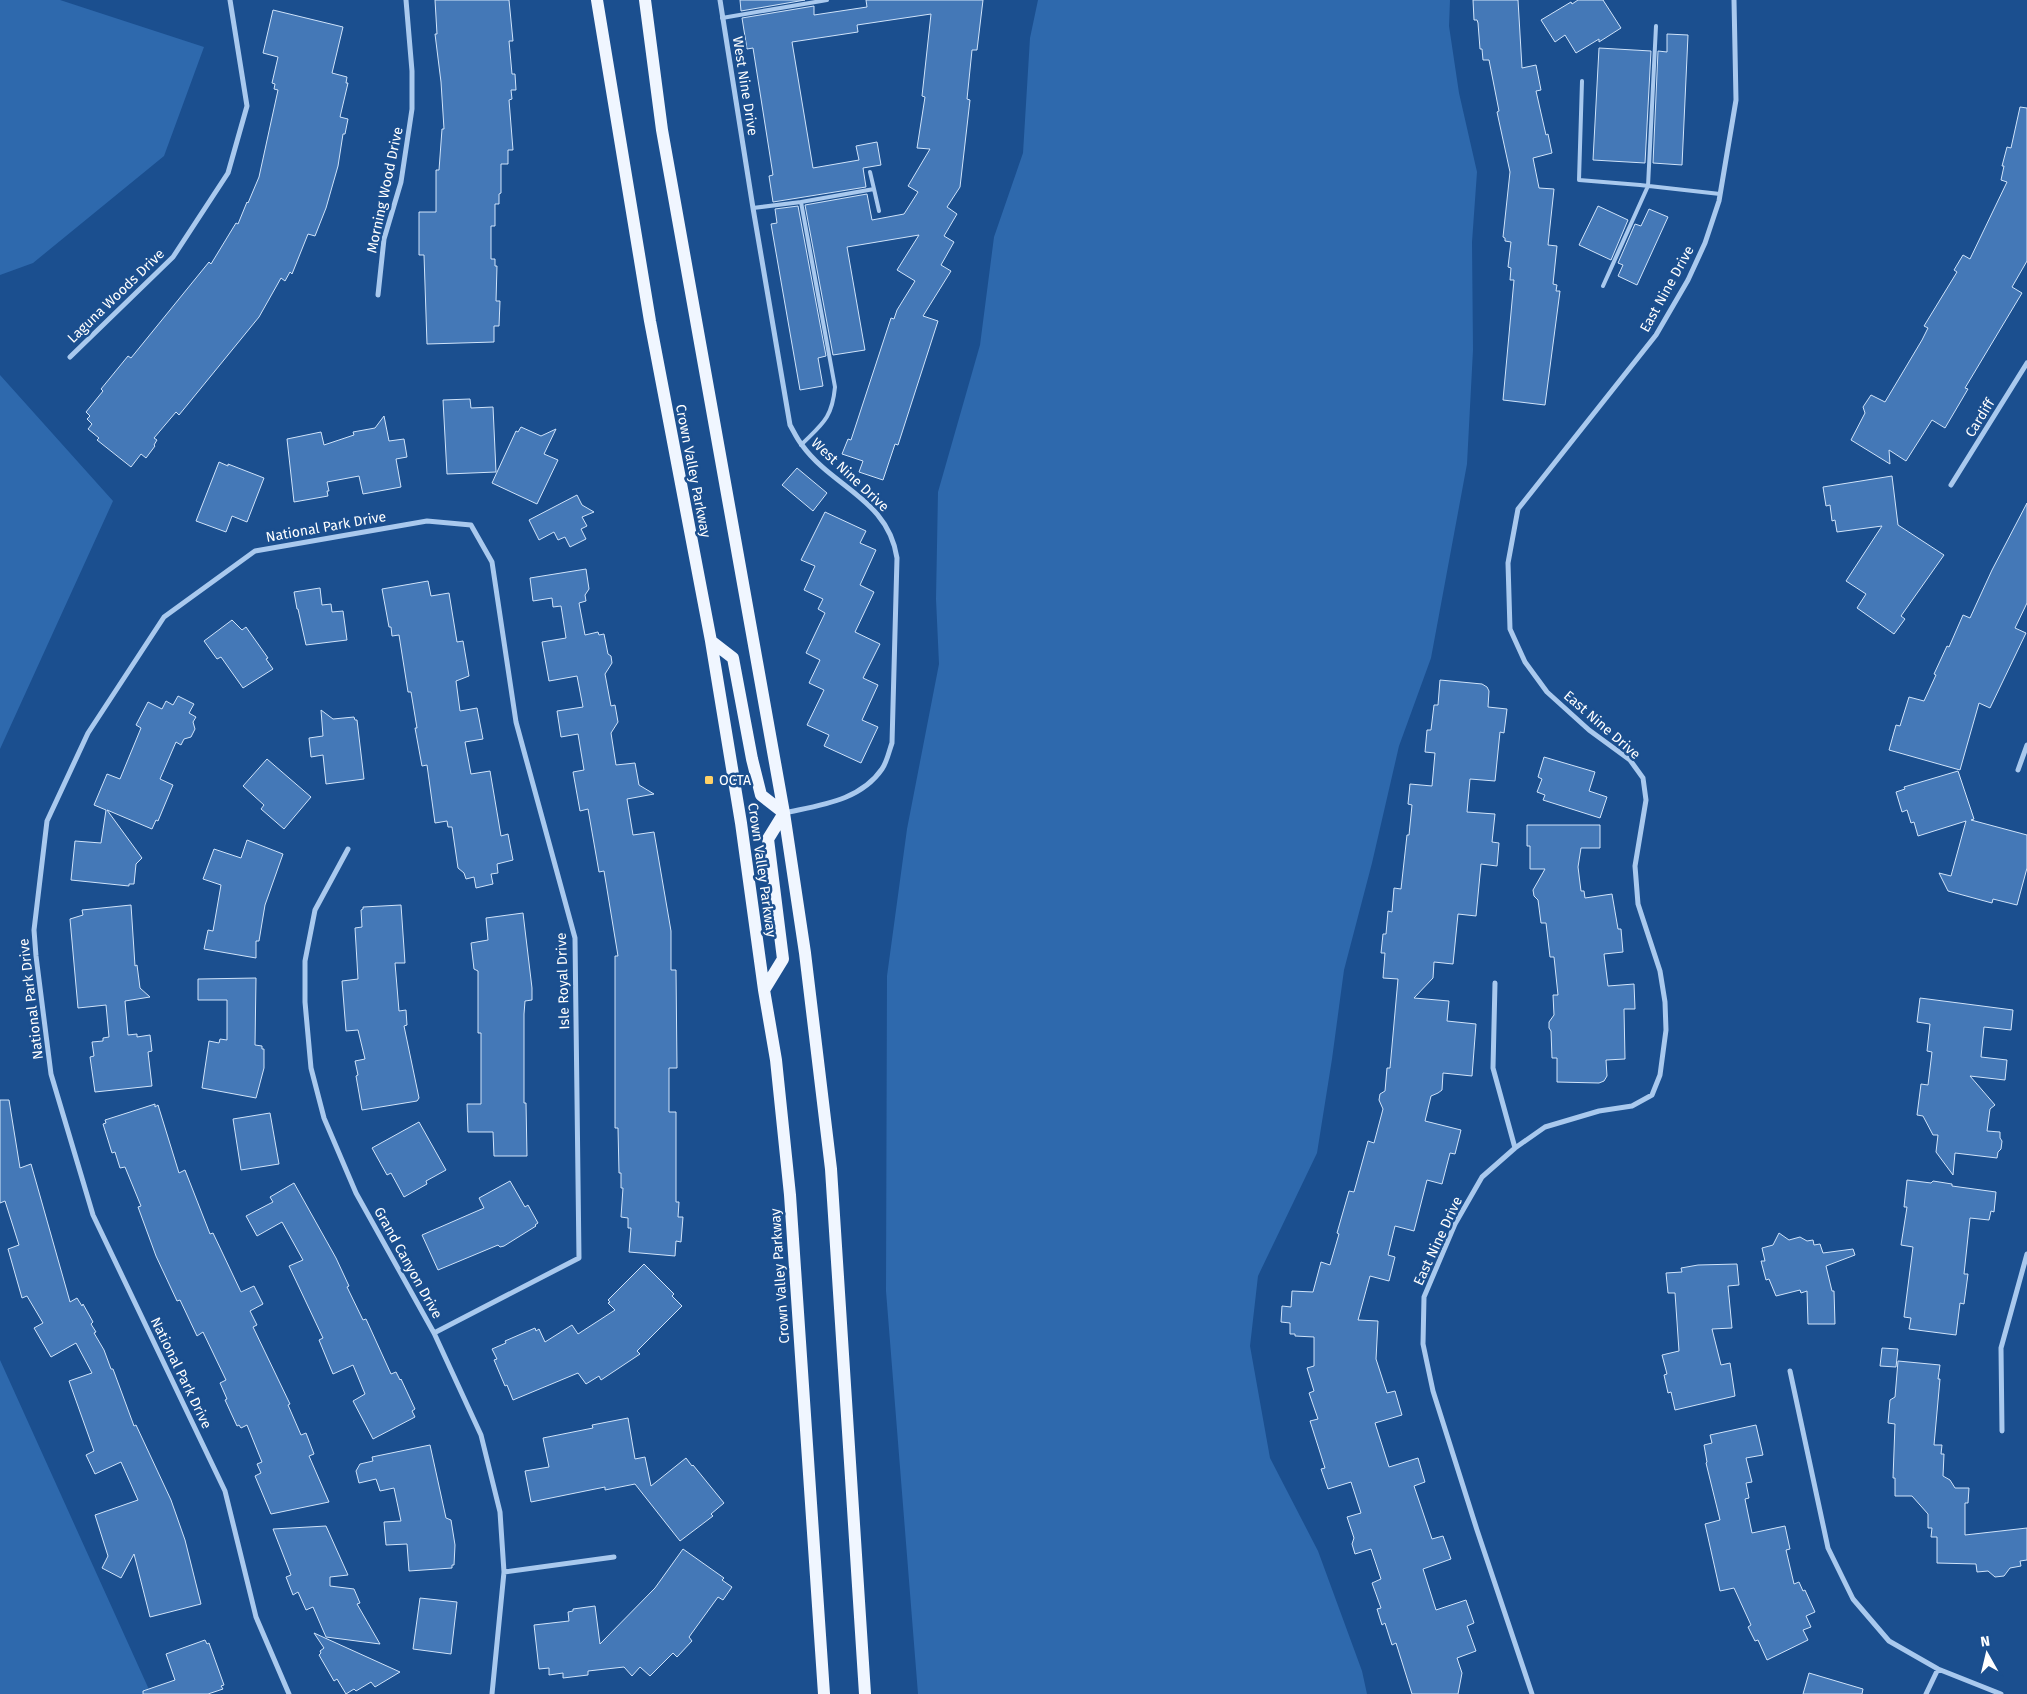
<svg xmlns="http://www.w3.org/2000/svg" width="2027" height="1694" font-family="'Fira Sans',sans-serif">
	<rect width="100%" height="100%" fill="#1b4f8f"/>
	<path fill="#2e69ad" d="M0,0H60L204,47L164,156L33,263L0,275Z
		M1038,0H1450L1449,26L1459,93L1477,172L1472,242L1473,350L1467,464L1431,658L1399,746L1372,863L1344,970L1332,1059L1317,1153L1258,1276L1250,1346L1270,1458L1318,1551L1362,1671L1367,1694H918L886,1291L887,976L907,829L939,664L936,599L938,492L980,345L994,237L1023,153L1030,38Z
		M0,375L113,501L0,749Z
		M0,1360L151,1694H0Z"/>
	<path fill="#4478b7" stroke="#cfe3fa" d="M435,0H509L513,41H509L512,74H515L516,90H511L512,99L509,100L513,150H508V164H501V193L499,194V204H495V226H491V259H495V266H497L496,301H500L499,326H494V342L427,344L424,255H419V212H436V170H439L442,129H444L441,82L435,34H437Z
		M740,0H805L741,11Z
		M866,0H983L977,50H972L967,99L970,100L960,187L947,207L957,214L944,236L954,242L941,265L951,271L923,316L938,321L898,445L895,444L883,480L859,472L863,461L842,454L848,439L851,440L891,318L894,319L897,310L915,281L897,270L919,235L847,247L865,350L833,355L805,205L867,194L872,220L904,214L918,192L908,186L930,149L917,148L925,97L922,96L931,14L857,25L858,32L792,42L813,168L859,160L856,146L877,142L881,165L863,168L866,187L773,202L769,176L773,175L753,48L747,49L742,18L814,6V15L867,7Z
		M1473,0H1518L1522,68L1536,65L1541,90L1536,91L1546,135L1548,134L1552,153L1533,158L1539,188L1554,189L1548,245L1557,246L1553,284L1557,285L1556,291H1560L1545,405L1503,400L1514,280H1510L1511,268L1508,267L1511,242L1505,241V238L1503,237L1510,172L1497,112L1499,111L1489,60H1483L1482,49H1480L1478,23L1477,20H1474Z
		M1578,0H1603L1621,28L1599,42V39L1576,53L1565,35L1555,42L1541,20L1571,2L1572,4Z
		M273,10L343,27L332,73L347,77L346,83H348L340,117L348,119L345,134H343L338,166L326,208L315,236L308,234L292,274L290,272L285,281L281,278L259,317L179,415L176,412L154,438L157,440L154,445L155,446L146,458L141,454L131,467L97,440L99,438L88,429L92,424L87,419L90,416L86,412L103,391L101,389L128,356L131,358L209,262L211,264L236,223L238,224L247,202L248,203L259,177L278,90L274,89L275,84L272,83L278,57L263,53Z
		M1667,34L1688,35L1682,165L1653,163L1658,51L1667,52Z
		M1599,48L1651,51L1645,163L1593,160Z
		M2020,107L2027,108V261L2012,287L2022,293L1965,388L1968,389L1945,428L1932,420L1906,461L1889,450L1890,464L1851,440L1865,413L1863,407L1871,395L1885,402L1922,340L1928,328L1924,326L1957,272L1954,270L1963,255L1970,259L2007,182L2001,180L2004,166H2002L2007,147L2011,148Z
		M798,206L826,356L818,358L823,386L800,390L771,224L777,223L775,209Z
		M1598,206L1628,220L1611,260L1579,245Z
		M1649,209L1668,217L1637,285L1618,276L1623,265L1618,263L1635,224L1641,226Z
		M470,399L471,408L493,407L496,472L447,474L443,400Z
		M384,416L389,441L404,439L407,457L396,459L401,487L363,494L359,476L327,482L329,491H327L328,496L294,502L287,439L321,432L324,445L354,435L353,432L375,428Z
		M521,427L541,436L556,429L544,454L558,460L537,504L492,483L516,431L518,432Z
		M219,462L228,466V464L264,478L247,522L232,516L226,532L196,521Z
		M797,468L827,493L813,511L782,485Z
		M1892,476L1898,525L1944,555L1901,616L1905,619L1894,634L1857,608L1866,594L1846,581L1882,526L1837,532L1835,520L1832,521L1830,505L1826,506L1823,487Z
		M577,495L582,505L594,512L582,517L587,526L581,529L586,539L570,547L565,537L558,540L554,532L539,540L529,520Z
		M2027,503V603L2015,628L2026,633L1990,708L1979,703L1960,770L1889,750L1896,725L1900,726L1909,697L1924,701L1936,675L1934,674L1947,646L1949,647L1963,615L1970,618L1992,570Z
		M825,512L866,531L860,543L876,550L860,585L874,592L855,632L880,644L863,678L878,685L862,720L878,727L861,763L824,746L829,735L807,725L824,690L809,683L820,660L806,653L825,613L818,609L823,599L804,590L815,566L801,560Z
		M586,569L589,589L585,595L586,601L579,603L585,635L598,632L599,635L604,634L608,654L611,656L612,663L605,674L611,706L615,705L618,722L611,733L616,765L635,763L639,785L654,794L627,799L633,835L654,832L671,931V970H676L677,1068H669V1112H676V1202H679L678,1217H683L681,1242L676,1241L675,1256L629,1252L631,1228H628V1218L621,1217L623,1188H621V1173H619L618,1128H615V956H618L604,871L599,872L588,809L580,811L573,772L584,770L578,734L561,737L557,711L583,707L577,676L549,681L542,642L566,638L561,606L553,607L552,598L533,601L530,578Z
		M428,581L431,596L449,593L457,642L463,641L469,676L456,681L460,711L477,708L483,739L465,742L471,774L490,771L501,836L508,834L513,860L497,864L498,873L491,874L493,884L476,888L474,877L466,879L464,873L458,868L452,827H448L447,821L435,823L427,765L422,766L415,728H417L411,692H408L399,635L392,636L391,627H389L382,589Z
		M320,588L322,605L331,604L332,612L343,611L347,640L306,645L298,609H297L294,592Z
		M232,620L242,630L246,627L268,658L266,659L273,669L243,688L221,657L217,659L204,641Z
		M1440,680L1482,684L1487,687L1489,691L1488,707L1507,709L1504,733L1500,732L1495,781L1470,779L1467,812L1495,814L1492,842L1499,843L1497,866L1481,864L1476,916L1458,914L1453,964L1434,962L1433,978L1414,998L1449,1001L1447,1021L1476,1024L1472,1076L1443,1073L1442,1090L1438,1093L1431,1096L1425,1121L1461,1130L1455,1154L1450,1153L1442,1184L1427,1180L1414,1231L1395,1226L1388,1255L1395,1257L1389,1281L1370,1276L1358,1320L1378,1321L1376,1359L1387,1393L1395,1391L1402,1415L1375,1423L1389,1467L1418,1458L1425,1482L1414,1486L1432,1539L1443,1536L1451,1559L1423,1569L1436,1610L1466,1600L1474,1623L1467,1626L1476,1651L1457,1658L1462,1673L1458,1694H1412L1396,1643L1392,1645L1385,1623L1382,1625L1377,1609L1381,1608L1372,1583L1381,1579L1371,1549L1355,1554L1352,1544L1354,1538L1347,1517L1361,1513L1351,1482L1328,1489L1321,1469L1325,1468L1310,1421L1318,1419L1309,1393L1314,1391L1307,1368L1314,1366V1337L1295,1336V1334H1290V1323L1281,1322L1282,1306L1291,1307L1292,1291L1313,1292L1321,1262L1330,1265L1339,1234L1337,1233L1349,1191L1354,1192L1368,1141L1374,1143L1383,1109L1379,1100L1380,1094L1385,1091L1387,1068H1390L1398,979L1383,978L1385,953H1381L1383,934H1386L1388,911L1392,912L1394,888L1401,889L1407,835H1409L1412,805L1408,804L1410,784L1432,786L1435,753L1425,752L1427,730H1431L1434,705H1438Z
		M178,696L194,704L189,713L196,717L193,722L195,729L191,737L184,739L181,745L176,742L160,779L173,785L158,821L156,820L152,829L107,810L142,858L136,864L134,884H129V886L71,880L75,841L101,843L106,810L94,805L107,774L120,779L141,728L136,725L148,702L162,709L166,701L173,705Z
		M321,710L333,719L354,717L355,720H357L364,779L326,784L323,755L311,757L309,738L323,736Z
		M1544,757L1595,772L1589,791L1607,797L1600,818L1543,800L1545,795L1537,792L1542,779L1538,777Z
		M267,759L311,797L284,829L261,809L264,805L243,786Z
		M1958,771L1974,819L1971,820L2027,835V868L2017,905L1993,899L1992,903L1948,891L1939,873L1951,876L1966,821L1918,836L1914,822L1911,823L1907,810L1902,812L1896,792L1905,789L1904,787Z
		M1527,825H1600V848H1581L1578,867L1581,891H1584L1585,898L1612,894L1618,929H1621L1623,952L1604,954L1608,986L1634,984L1635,1009H1624L1625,1059L1606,1060L1607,1076L1604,1081L1599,1083L1557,1082V1058H1552L1551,1031L1549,1028V1022L1554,1015L1553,995H1558L1554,957H1550L1546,923H1541L1538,900L1534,896L1533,890L1545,869H1530V846H1527Z
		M247,840L283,854L265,905L259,941H256V958L204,949L208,930L213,931L221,885L203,879L214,849L241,858Z
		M131,905L135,966L137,965L140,988L150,997L125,1001L128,1035L137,1034V1037L150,1035L152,1051L148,1052L152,1086L95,1092L90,1057L94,1056L92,1042L103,1041V1038L109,1037L106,1005L78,1008L70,919L83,915L82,910Z
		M401,905L405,963H395L399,1011L406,1010L407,1025L404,1026L419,1098L417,1101L362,1110L356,1076L358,1075L355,1061L365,1059L358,1030L346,1031L342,981L358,979L355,928L362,927L361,910L363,909V907Z
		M523,913L532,988V1000L525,1001L524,1014V1103H526L527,1156H494L493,1132H468L467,1104H481V1033H478V971L474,969L471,943L488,940L486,918Z
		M256,978L255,1045L262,1046V1049H264V1068L256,1098L202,1088L209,1041L219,1043L220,1039L227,1040V1000H198V979Z
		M1920,998L2013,1010L2011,1030L1984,1027L1981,1057L2007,1060L2005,1080L1970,1076L1995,1105L1990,1109L1987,1131L2000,1132V1138L2002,1141L2001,1149L1998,1152L1997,1158L1955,1153L1953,1175L1936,1152L1938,1135H1933L1923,1116L1917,1115L1921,1084L1928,1085L1932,1052L1927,1051L1930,1024L1917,1022Z
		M0,1100H9L20,1168L31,1164L70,1302L77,1298L82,1306L83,1304L93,1322L91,1324L96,1332L94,1333L104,1350L111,1369H113L134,1426L136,1425L171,1500L185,1540L201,1604L150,1617L134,1554L121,1578L102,1568L108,1556L95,1515L138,1500L121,1462L95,1474L86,1455L94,1451L69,1381L92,1373L76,1343L51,1357L34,1328L43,1323L27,1296L22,1298L8,1249L19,1245L5,1201L0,1203Z
		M155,1104V1107L158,1105L179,1173L185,1170L210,1234L213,1233L241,1292L254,1286L263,1304L250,1311L257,1325L253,1327L290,1404L288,1405L301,1435L306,1433L314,1454L309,1456L329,1502L271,1514L255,1476L261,1473L257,1464L262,1462L247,1425L241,1428L239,1425L237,1426L225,1400L227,1399L220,1383L226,1380L203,1332L197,1336L180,1300L177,1301L156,1256L138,1207L141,1206L125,1167L120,1168L115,1152L112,1153L103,1124L106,1123L105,1120Z
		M270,1113L279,1164L241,1170L233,1119Z
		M419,1122L446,1170L426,1181L427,1184L404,1197L391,1173L387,1175L372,1148Z
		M1907,1180L1931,1183L1933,1181L1952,1184V1186L1996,1192L1994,1212L1991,1211L1989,1220L1970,1218L1964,1274H1968L1964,1304L1960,1303L1956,1335L1909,1329L1911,1318L1904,1317L1913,1247L1901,1245L1907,1207H1904Z
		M510,1181L525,1207L528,1205L538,1223L535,1225L536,1226L504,1246L500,1247L498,1245L438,1270L422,1235L484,1208L479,1198Z
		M294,1183L336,1258L349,1286L347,1287L363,1320L366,1319L391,1374L396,1372L400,1380L401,1379L415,1409L412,1411L415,1417L373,1439L353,1401L365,1394L353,1365L333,1374L319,1340L323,1338L289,1266L303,1260L282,1222L257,1236L246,1216L273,1202L270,1197Z
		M1779,1233L1789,1240L1800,1237L1807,1241L1813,1240L1814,1245L1820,1244L1823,1253L1853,1249L1855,1255L1826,1266L1832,1291H1834L1835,1324H1808L1807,1291L1801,1293L1800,1290L1776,1296L1769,1279L1766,1280L1761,1261H1765L1762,1248L1773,1245Z
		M644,1264L674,1294L672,1296L682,1306L637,1351L640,1354L601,1380L599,1376L586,1384L578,1373L513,1400L507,1385L505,1386L494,1360L497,1359L492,1349L506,1343L505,1341L535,1328L536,1331L539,1329L545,1342L572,1325L578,1334L615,1310L608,1303L610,1302L608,1300Z
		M1737,1264L1739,1285L1728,1286L1732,1328L1712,1329L1721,1365L1730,1363L1735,1396L1675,1410L1671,1392L1668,1393L1664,1375L1667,1374L1662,1355L1679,1351L1675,1293H1668L1666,1273L1682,1272L1681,1268L1698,1265Z
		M1882,1348L1898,1349L1896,1367L1880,1366Z
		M1898,1361L1940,1365L1938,1379H1940L1934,1445H1942L1941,1454H1944L1943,1476L1950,1480L1955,1488H1969L1968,1503H1965V1535L2027,1528V1560L2020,1561L2021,1566L2010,1568L2004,1576L1995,1577L1988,1571L1977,1572L1976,1564L1937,1563V1537H1931L1932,1528H1928V1514L1912,1496H1895V1478H1893L1895,1424L1888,1423L1890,1400L1895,1397Z
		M628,1418L635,1459L645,1457L651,1486L686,1458L692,1466L693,1465L724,1503L711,1514L713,1516L680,1541L635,1484L605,1490V1487L531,1502L525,1471L549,1467L543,1438L593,1428L592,1425Z
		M1756,1425L1763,1455L1746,1458L1752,1482L1746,1483L1749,1498L1745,1499L1752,1533L1785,1526L1790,1549L1786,1550L1794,1584L1799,1582L1803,1591L1805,1590L1815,1612L1806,1616L1811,1627L1803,1630L1808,1640L1767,1660L1758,1640L1755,1641L1748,1627L1751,1625L1734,1588L1720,1591L1705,1524L1720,1520L1706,1463L1707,1462L1704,1445L1712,1443L1710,1435Z
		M430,1445L446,1518L451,1520L455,1545L454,1565H452V1568L409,1571L407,1544L386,1545L384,1522L401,1521L394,1488L380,1491L376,1479L359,1483L356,1471L360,1464L373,1461L372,1457Z
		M326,1526L348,1575L330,1577V1586L354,1589L360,1603L357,1604L380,1644L326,1637L313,1607L306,1610L298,1592L293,1595L286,1577L291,1575L273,1529Z
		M683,1549L724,1578L722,1580L732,1587L723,1600L718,1597L689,1637L692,1641L677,1657L673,1653L650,1676L640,1667L632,1676L624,1667L588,1671V1675L563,1678V1673L549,1675V1668L539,1669L534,1625L569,1621L568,1612L573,1611V1609L595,1606L600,1644L655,1588Z
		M420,1598L457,1602L451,1654L413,1649Z
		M314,1633L400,1672L375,1687L371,1682L356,1691L354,1689L346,1694L337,1679L334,1681L319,1655L321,1653L320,1651L324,1648Z
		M205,1640L207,1644L209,1643L224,1685L221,1686L223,1689L208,1694H143V1691L175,1680L166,1654Z
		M1809,1673L1863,1689L1862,1694H1803Z"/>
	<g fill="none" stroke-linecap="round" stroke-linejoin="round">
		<path stroke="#a9c9ee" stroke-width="4" d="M722,18L827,0
			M1582,81L1579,180L1640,185L1720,194
			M870,172L874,189
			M801,202L874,189L879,211
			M753,208L801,202L835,387C832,419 822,424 801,445
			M1603,286L1648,186L1656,26"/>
		<path stroke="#a9c9ee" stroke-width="5" d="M720,0L753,208L790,425C794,432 797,439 802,445C833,488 888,499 897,558L892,743C889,751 887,762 882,769C860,801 820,805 784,813
			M378,295L384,239L401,182L412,109V71L406,0
			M70,357L173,257L228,173L247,106L230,0
			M1951,485L2027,363
			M2018,770L2027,745
			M348,849L315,910L305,961V1002L311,1068L324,1118L356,1193L434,1333L481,1435L500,1512L504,1572L492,1694
			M1495,983L1493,1068L1515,1148
			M1790,1371L1828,1548L1853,1599L1889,1641L1938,1669L2001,1694
			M2002,1431L2001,1348L2027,1254
			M504,1572L614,1557
			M289,1694L256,1617L225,1491L93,1215L51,1074L36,956L34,930L47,821L88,733L164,617L255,551L427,521L471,525L492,562L516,722L575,938L579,1258L434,1333
			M1532,1694L1477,1530L1433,1391L1423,1344L1424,1297L1455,1224L1482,1177L1515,1148L1545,1127L1599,1111L1632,1106L1652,1095L1660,1075L1666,1030L1665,1002L1660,971L1638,904L1635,866L1646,800L1643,778L1630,760L1589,730L1547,692L1525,662L1510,629L1508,563L1518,509L1656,335L1688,280L1705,243L1719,201L1736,100L1734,0
			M1926,1694L1938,1669"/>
		<path stroke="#f0f6ff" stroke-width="12" d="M597,0L650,321L711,641L741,823L764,990L776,1060L790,1195L824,1694
			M645,0L662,130L784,813L805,953L831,1169L865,1694
			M711,641L733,658L752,759L761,795L784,813
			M764,990L783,959L768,839L784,813"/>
	</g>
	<rect fill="#ffd166" stroke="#1b4f8f" stroke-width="2" x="704" y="775" width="10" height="10" rx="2.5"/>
	<g text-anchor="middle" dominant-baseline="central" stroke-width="5" stroke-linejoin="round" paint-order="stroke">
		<g font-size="14" fill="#fff" stroke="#1b4f8f">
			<text transform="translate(745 86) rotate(81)">West Nine Drive</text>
			<text transform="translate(385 190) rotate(-78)">Morning Wood Drive</text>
			<text transform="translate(1667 289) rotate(-61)">East Nine Drive</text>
			<text transform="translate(116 296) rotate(-44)">Laguna Woods Drive</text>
			<text transform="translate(1980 418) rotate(-58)">Cardiff</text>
			<text transform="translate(693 471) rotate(79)">Crown Valley Parkway</text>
			<text transform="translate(850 475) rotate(43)">West Nine Drive</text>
			<text transform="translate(326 527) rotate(-10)">National Park Drive</text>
			<text transform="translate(1602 725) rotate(41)">East Nine Drive</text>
			<text transform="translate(762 870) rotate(82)">Crown Valley Parkway</text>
			<text transform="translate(563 981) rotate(-92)">Isle Royal Drive</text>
			<text transform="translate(31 999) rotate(-97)">National Park Drive</text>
			<text transform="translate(1438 1241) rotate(-65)">East Nine Drive</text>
			<text transform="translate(408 1263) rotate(61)">Grand Canyon Drive</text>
			<text transform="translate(780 1276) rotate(-94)">Crown Valley Parkway</text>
			<text transform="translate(181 1373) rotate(64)">National Park Drive</text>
		</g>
		<g font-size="14" fill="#fff" stroke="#1b4f8f" text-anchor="start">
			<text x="719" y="780">OCTA</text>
		</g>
	</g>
	<g transform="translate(1987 1654) rotate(352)" stroke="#1b4f8f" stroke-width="4" paint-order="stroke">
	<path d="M0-4L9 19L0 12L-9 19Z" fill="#ffffff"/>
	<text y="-8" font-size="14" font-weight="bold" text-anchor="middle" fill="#ffffff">N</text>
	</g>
</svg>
